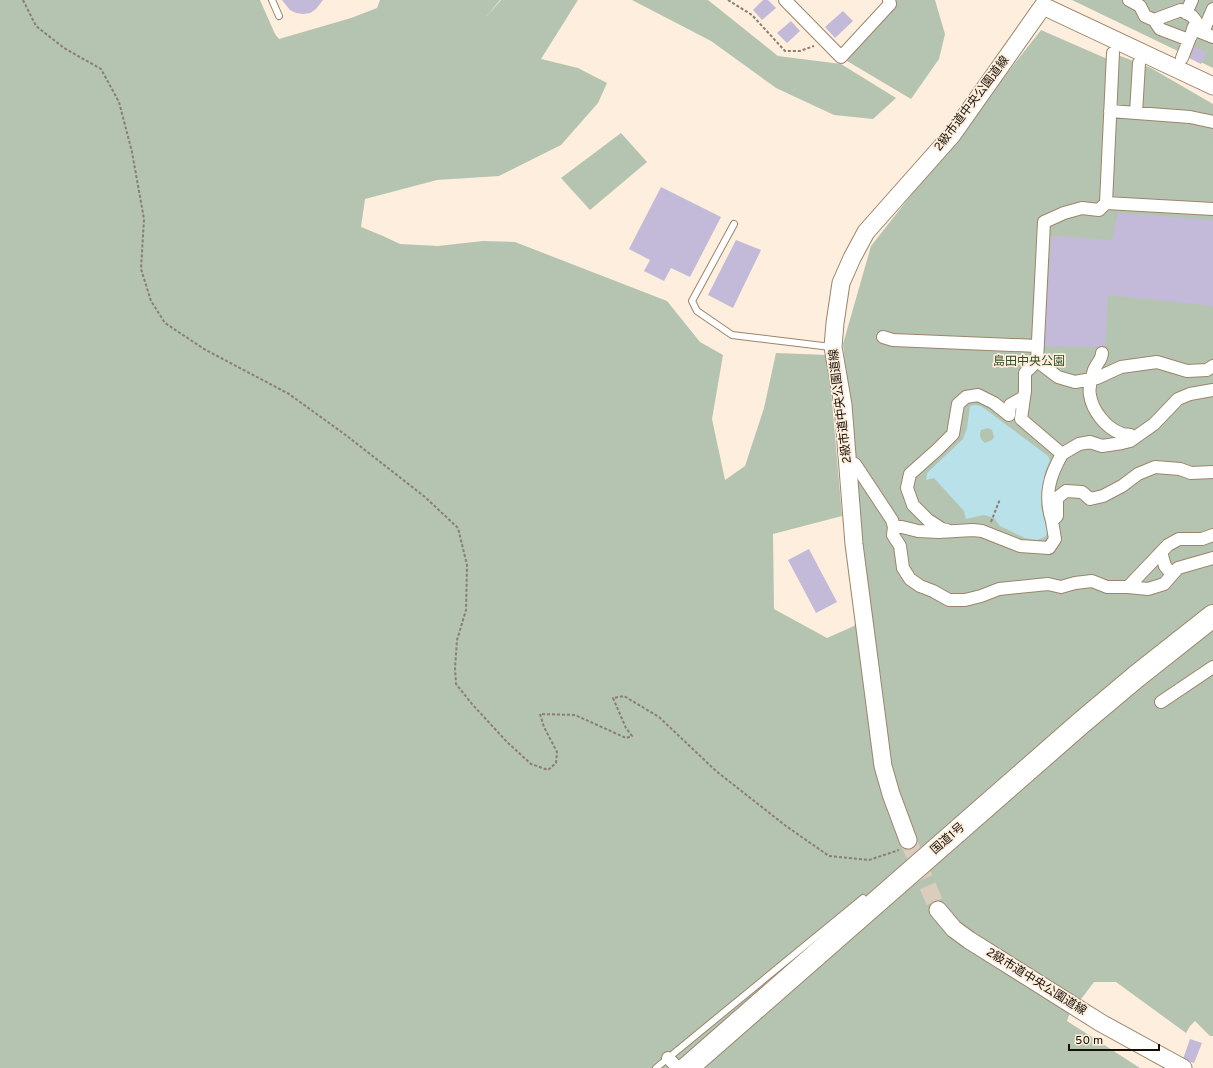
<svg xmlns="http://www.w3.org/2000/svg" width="1213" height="1068" font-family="Overpass,'Noto Sans JP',sans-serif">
	<rect width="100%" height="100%" fill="#fdeedd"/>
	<path fill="#b5c4b1" d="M0,0H260L275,34L279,39L351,18L377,8L380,0H500L487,16L501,0H578L541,59L578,68L607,83L598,103L561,145L499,176L437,180L365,199L361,227L383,236L400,244L438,246L483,241L515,242L667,301L700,342L723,355L712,419L725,480L745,466L764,408L776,353L828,355L842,516L773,534L774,609L827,638L854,626L868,603L843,344L871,246L1041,30L1112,61L1113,53L1151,68L1213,104V1036H1210L1195,1021L1190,1026L1186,1033L1116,982H1094L1069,1015L1067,1021L1140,1068H0Z
		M632,0H708L778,56L841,64L896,98L873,119L834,115L776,88L711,41Z
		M891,0H935L945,34L939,59L911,99L847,61Z
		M1072,0H1213V68Z
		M621,133L647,162L590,210L561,178Z"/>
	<path fill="#b9e1ea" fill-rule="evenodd" d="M975,405L981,406L1048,456L1050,460L1045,472L1041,506L1044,519L1049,530L1045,537L1037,540L1025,538L1000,526L994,518L984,515L966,519L964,511L934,478L926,480L927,473L963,439L967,428L970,406ZM988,428L992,430L994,437L992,440L985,443C980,439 979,436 981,430Z"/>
	<path fill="#c3b9d8" d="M282,0H323L316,9L310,13L303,14L296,13L290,10Z
		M763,0H768L776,8L762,20L753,10Z
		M843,11L853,21L835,38L825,27Z
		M791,21L800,31L787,43L777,33Z
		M1193,46L1207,53L1201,64L1189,58L1193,52L1190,50Z
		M661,187L721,217L690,277L671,268L664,281L644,271L650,260L629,249Z
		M1118,213L1213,220V306L1108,295L1105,347L1043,346L1052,236L1112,240Z
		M736,240L761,250L733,308L708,295Z
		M809,549L837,602L816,613L788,560Z
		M1190,1039L1202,1043L1194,1063L1183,1059Z"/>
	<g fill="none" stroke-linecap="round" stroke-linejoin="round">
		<path stroke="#dacdbd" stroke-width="17" stroke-dasharray="17 8" stroke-linecap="butt" d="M908,840L938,910"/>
		<defs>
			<path id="lane" d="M272,0L279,16
				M734,224L692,301L697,311L732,335L831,347
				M656,1068L863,898"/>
			<path id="street" d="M785,0L841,57L890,4L889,0
				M1129,0L1140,6L1145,16L1154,20L1160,29L1189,40L1182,58
				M1186,13L1192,0
				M1154,20L1181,10L1192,16L1196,21L1193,29
				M1203,32L1213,9
				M1191,36L1193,29L1213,37
				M1110,111L1190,117L1213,122
				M1136,113L1139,63
				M1106,203L1113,53
				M1213,209L1106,203L1099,210L1082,208L1064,213L1044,222L1037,361L1058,377L1075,382L1097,378L1121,367L1157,362L1187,371L1207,370L1213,366
				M883,337L893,340L1038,346
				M1102,353C1102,360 1096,364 1094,370C1092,377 1088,388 1090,395C1092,410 1106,428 1120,433C1123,435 1127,434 1130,435L1133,439
				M1037,361L1025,373V391L1021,419L1062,454L1079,444L1090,442L1102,446L1122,443L1130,441L1154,424L1178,399L1190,394L1213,390
				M1062,454C1049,477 1044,495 1052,521L1057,516V498L1066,491L1082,492L1090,499L1103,496L1122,486L1138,474L1155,467L1180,469L1191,473L1213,472
				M855,464L892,520L894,527
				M1052,521L1055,539L1049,548L1020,546L982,531L973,530L939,532L918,531L902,527H894L893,535L900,546L903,568L910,579L920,586L933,591L949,600H965L981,596L999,589L1048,584L1061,587L1075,583L1092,581L1107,587H1128L1168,545L1179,539H1202L1213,535
				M947,530L942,529L928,520L913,505L907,488L910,474L937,450L953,434L958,404L966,397L978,395L994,403L1009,415L1010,405L1024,397
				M1161,552L1165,566L1172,575
				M1128,587L1148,589L1164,584L1178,568L1213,558
				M1161,702L1213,667
				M668,1058L678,1068"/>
			<path id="secondary" d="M908,840L891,794L883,766L854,544L843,405L833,347L835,323L841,283L852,258L866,232L952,135L1043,6L1213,86
				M938,910L954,929L969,940L1101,1023L1183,1068"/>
			<path id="highway" d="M687,1068L1081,723L1137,676L1213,616"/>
		</defs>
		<use href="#lane" stroke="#9b856a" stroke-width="8"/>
		<use href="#street" stroke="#9b856a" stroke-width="14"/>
		<use href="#secondary" stroke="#9b856a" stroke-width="19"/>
		<use href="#highway" stroke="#9b856a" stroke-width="24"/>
		<path stroke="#8a7e71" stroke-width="2" stroke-dasharray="3 2" stroke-linecap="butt" d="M23,0L36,26L64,48L101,69L119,102L132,152L144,219L141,269L151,301L165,323L204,349L289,394L347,436L425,497L458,528L467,565L466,610L457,640L455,668L456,684L472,704L507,742L531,764L548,770L556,763L557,752L544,727L540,714L575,715L626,738L632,736L626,728L613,698L624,696L659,717L716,771L786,826L829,856L869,860L899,850
			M728,0L752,15L785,51H800L814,46
			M991,522L1000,499"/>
		<use href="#lane" stroke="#fff" stroke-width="6"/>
		<use href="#street" stroke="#fff" stroke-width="12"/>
		<use href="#secondary" stroke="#fff" stroke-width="17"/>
		<use href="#highway" stroke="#fff" stroke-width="22"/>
	</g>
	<g text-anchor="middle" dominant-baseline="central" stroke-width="3.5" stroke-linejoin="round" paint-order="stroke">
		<g font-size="12" fill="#170f05" stroke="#fdeedd">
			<text transform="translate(972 104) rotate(-53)">2級市道中央公園道線</text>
			<text transform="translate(841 406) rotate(-97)">2級市道中央公園道線</text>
			<text transform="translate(948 839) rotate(-41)">国道1号</text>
			<text transform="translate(1036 982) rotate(32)">2級市道中央公園道線</text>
		</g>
		<g font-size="12" fill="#2f4d25" stroke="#fdeedd">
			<text x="1029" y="362">島田中央公園</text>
		</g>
	</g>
	<path d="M1069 1044v6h90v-6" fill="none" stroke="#170f05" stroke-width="2"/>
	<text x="1075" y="1044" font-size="12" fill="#170f05" stroke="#fdeedd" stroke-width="3" paint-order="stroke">50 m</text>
</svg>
